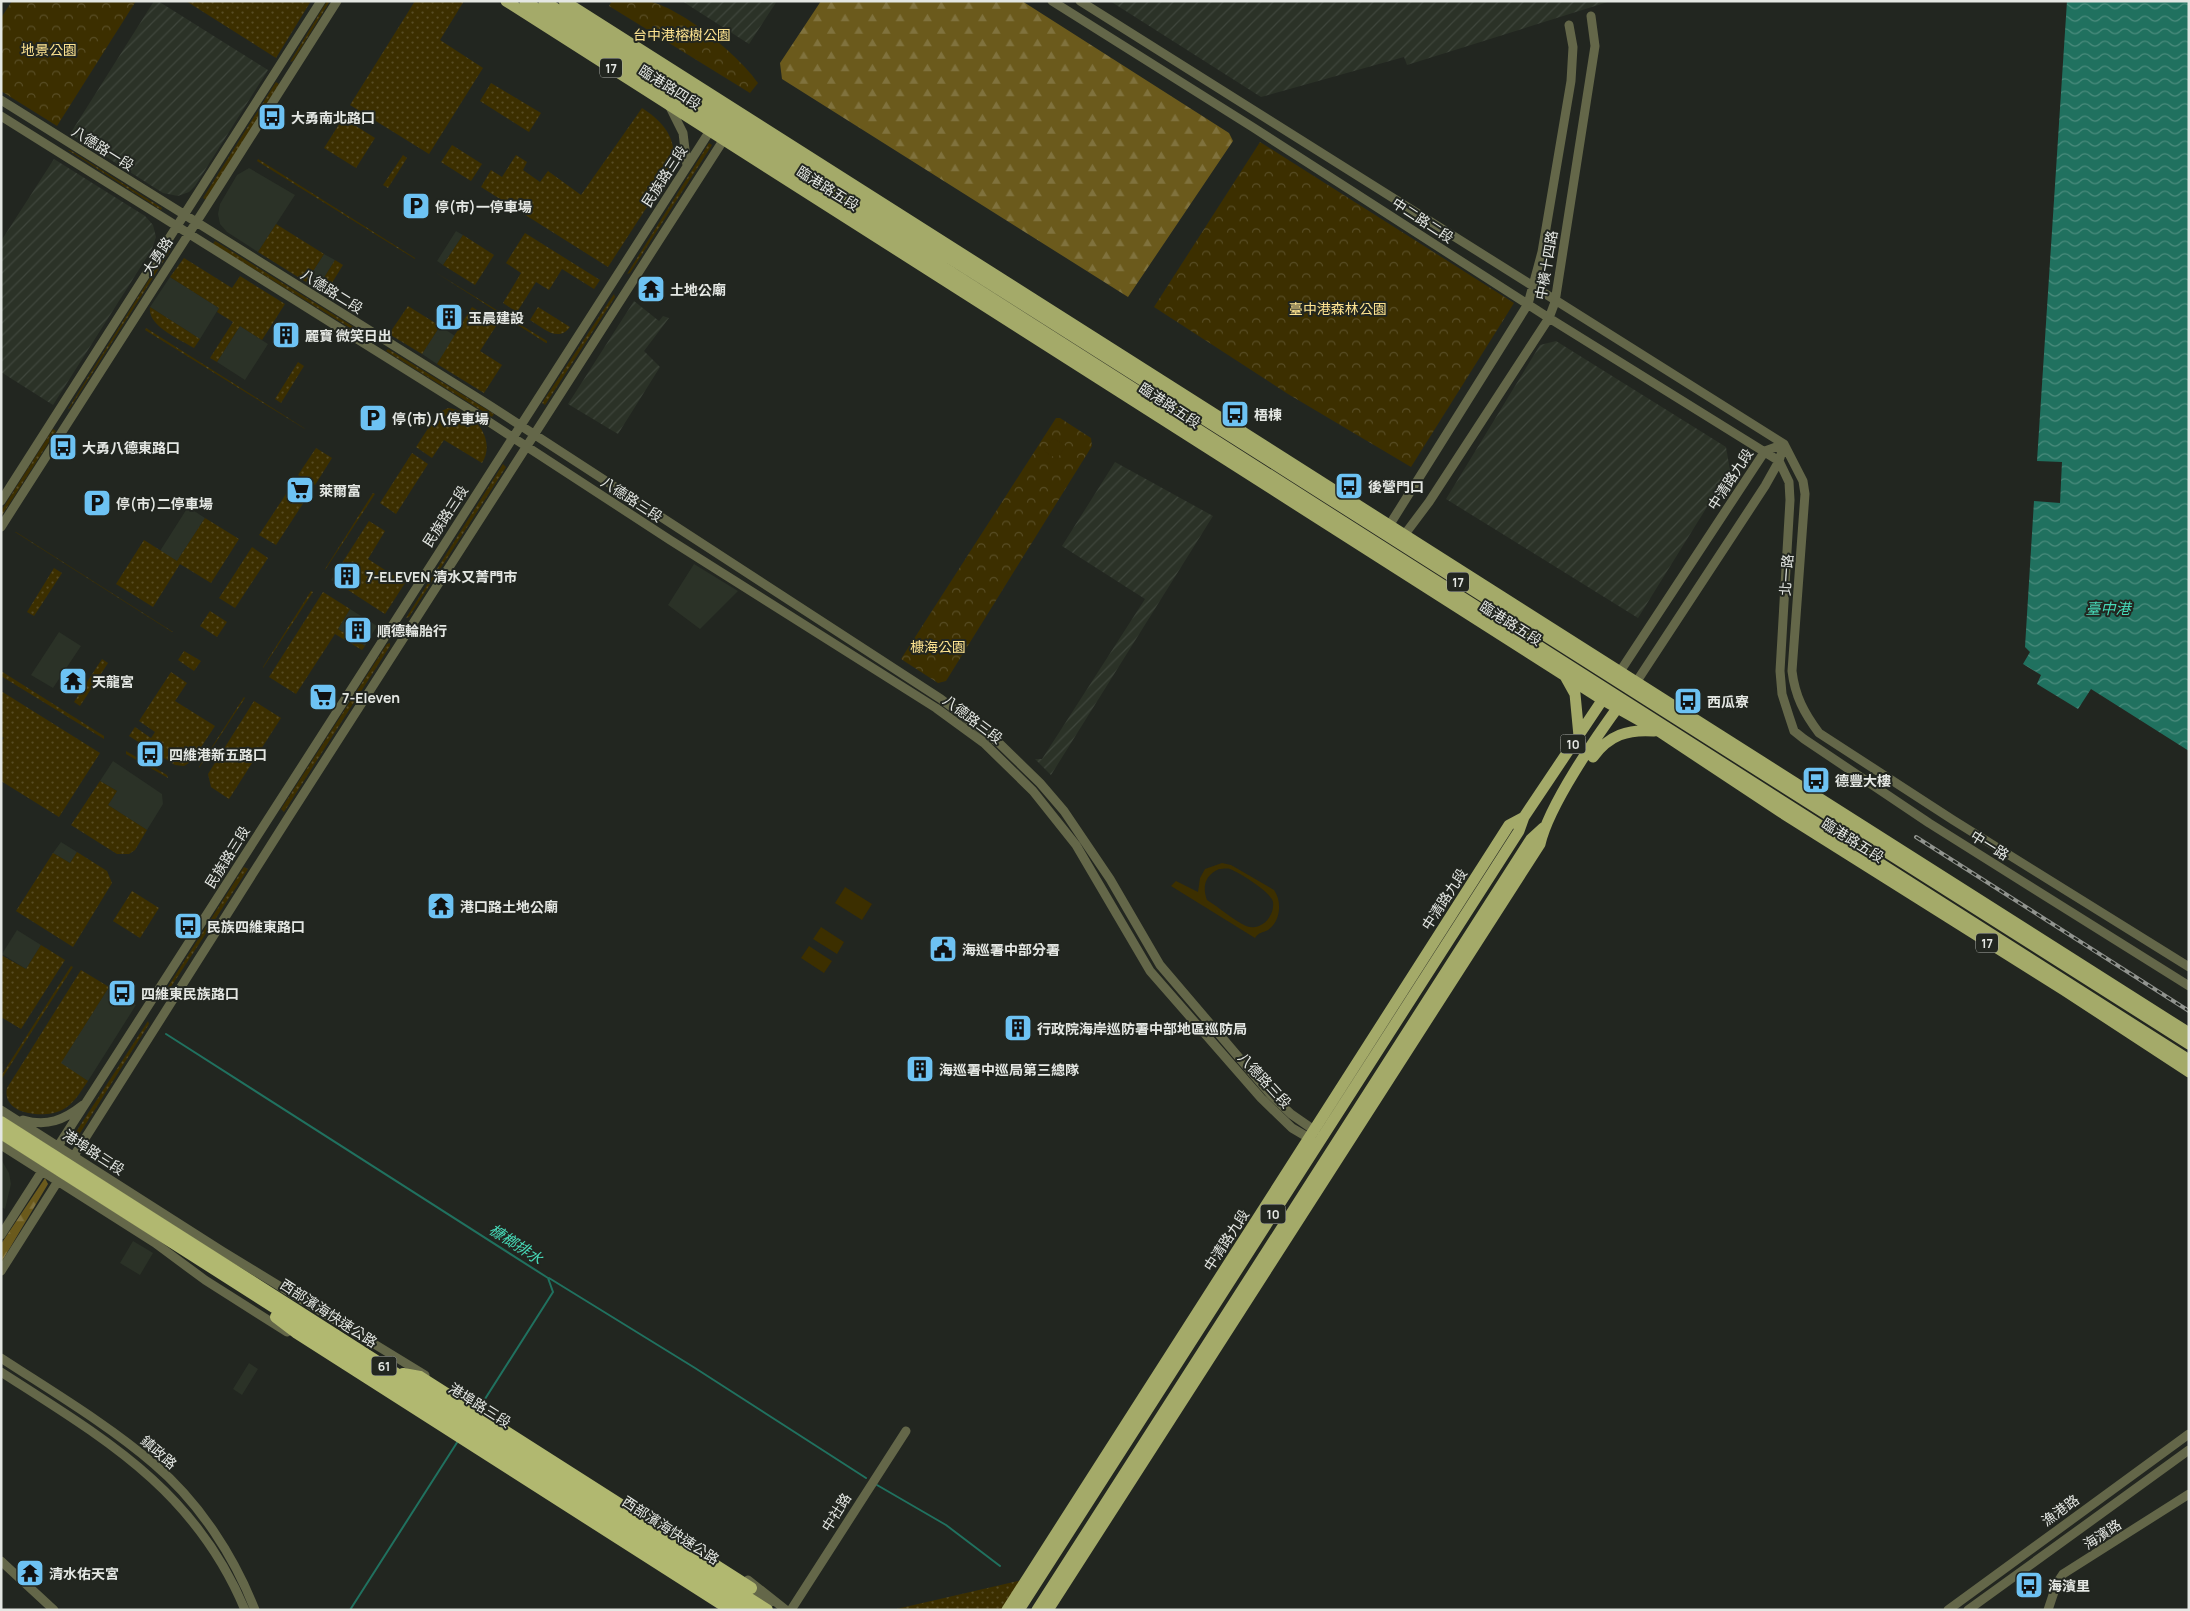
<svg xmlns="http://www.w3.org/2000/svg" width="2190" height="1611" font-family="Manrope,'Noto Sans TC',sans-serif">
	<defs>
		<pattern id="industrial-furrows" width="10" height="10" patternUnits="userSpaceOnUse" patternTransform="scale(1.25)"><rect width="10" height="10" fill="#2b3227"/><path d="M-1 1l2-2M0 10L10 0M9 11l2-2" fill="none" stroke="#3f463c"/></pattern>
		<pattern id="grass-dots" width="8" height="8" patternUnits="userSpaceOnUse" patternTransform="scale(1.25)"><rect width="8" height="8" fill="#3c2f00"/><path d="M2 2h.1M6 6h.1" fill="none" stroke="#584d25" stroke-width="1.8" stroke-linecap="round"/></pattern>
		<pattern id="forest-firs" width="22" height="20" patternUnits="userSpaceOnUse" patternTransform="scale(1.25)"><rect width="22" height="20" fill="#6b5a1c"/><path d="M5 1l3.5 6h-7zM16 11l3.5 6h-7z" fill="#80723d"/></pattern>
		<pattern id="park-crowns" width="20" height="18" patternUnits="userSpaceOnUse" patternTransform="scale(1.25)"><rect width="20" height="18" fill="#3c2f00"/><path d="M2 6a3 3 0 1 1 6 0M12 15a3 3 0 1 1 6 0" fill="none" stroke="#584d25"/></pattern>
		<pattern id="water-waves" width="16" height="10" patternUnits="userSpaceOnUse" patternTransform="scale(1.25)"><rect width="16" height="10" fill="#20715f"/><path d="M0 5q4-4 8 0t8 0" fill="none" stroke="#4b8c7d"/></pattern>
	</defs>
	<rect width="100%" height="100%" fill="#222620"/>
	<path fill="#2b3227" d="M249,168L295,195L258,252L227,232L220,224L218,214L220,204L237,175Z
		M456,231L463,235L443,265L437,261Z
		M324,254L335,260L317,289L306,282Z
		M170,277L219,308L200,339L150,307Z
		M240,326L268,344L245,380L217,362Z
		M440,326L455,336L437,364L422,354Z
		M188,507L205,518L177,561L160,551Z
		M342,563L358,574L348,590L331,580Z
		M694,564L738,591L700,629L668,605Z
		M350,609L377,626L365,646L338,629Z
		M59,632L81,646L53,688L31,675Z
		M113,761L162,794L163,804L147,830L108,805L117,791L100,781Z
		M61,842L77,852L70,863L53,853Z
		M17,930L41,945L26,969L2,954Z
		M109,987L136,1005L88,1081L60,1064Z
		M1,1159L9,1173L11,1184L5,1209L1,1207Z
		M133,1241L153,1253L140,1275L120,1263Z
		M249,1363L258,1369L242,1395L233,1389Z"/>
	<path fill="url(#industrial-furrows)" d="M154,1H158L268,70L195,186L189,192L178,196L163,193L70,134Z
		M682,1H777L749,44Z
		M1110,1H1611L1407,65L1404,57L1261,97Z
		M54,159L145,216L153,225L156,237L152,249L53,405L1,372V241Z
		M634,301L659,321L663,316L669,318L644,351L660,367L618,434L568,404Z
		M1556,341L1726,447L1730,470L1638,618L1446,499L1540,345Z
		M1115,462L1213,516L1051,775L1035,759H1042L1145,599L1062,546Z"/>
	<path fill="url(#grass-dots)" d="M186,1H311L276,58Z
		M327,1H330L293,61L290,62Z
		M415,1H464L440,40L483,68L429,154L350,105Z
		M276,82L279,84L206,200L203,198Z
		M491,83L541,113L529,132L480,101Z
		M642,108C667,124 683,146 667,176L608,267L481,187L491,170L502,177L516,155L527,162L523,170L540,182L548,171L581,195Z
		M343,118L375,138L356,168L324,148Z
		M709,143L712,145L630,273L627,274Z
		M452,145L482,164L471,181L441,162Z
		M68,150H70L162,208L161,210Z
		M403,155L407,158L388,188L383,185Z
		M258,159L415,258V259L257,161Z
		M276,224L324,254L306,282L258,252Z
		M525,233L600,280L594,289L562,269L549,290L536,282L517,312L503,303L521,273L506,263Z
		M463,235L494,255L475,285L443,265Z
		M215,241L365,334V337L213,244Z
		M168,249L170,251L70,408L68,409Z
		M184,258L232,288L240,276L285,304L262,340L240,326L217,362L210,358L233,322L217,312L219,308L170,277Z
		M335,260L343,265L325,294L317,289Z
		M435,272L547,341V343H546Z
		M614,294L615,297L545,405L542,403Z
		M408,306L440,326L422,354L389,334Z
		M150,307L200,339L194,348C180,339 147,326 150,307Z
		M472,307L498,323L480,351L502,365L484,393L437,364Z
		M538,307L570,327C558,343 543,328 530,320Z
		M146,328L304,428L305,429L145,330Z
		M388,349L494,414L492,417L386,351Z
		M298,362L304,366L281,403L275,399Z
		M448,408C474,411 497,439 482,463L444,440L432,458L416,447L438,413Z
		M53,429L56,431L1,517V511Z
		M316,448L332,458L315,485L298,475Z
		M412,453L428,464L396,514L380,503Z
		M503,464L506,467L409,617L406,618Z
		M290,488L306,499L276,545L259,535Z
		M373,493L375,494L325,570V569Z
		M205,518L239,539L211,583L180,564L153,607L116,584L144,540L177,561Z
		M369,521L385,531L368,559L405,583L385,614L348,590L358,574L342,563Z
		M15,532H16L173,632H172Z
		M252,547L268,558L235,608L219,598Z
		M54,568L62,573L34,616L27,612Z
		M311,591L313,592L263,668V667Z
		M323,592L350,609L338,629L365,646L362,650L335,634L296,694L269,677Z
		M210,611L227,622L217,637L200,626Z
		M390,643V646L284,812L281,809L387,644Z
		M184,651L201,661L194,671L178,660Z
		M102,659L108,663L80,706L74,702Z
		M1,671L104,736V739L1,676Z
		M171,672L187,683L175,701L215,726L192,761L184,766L175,765L129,736L135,727L151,738L155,732L139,721Z
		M1,691L100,753L59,817L1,781V742L4,738L1,736Z
		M244,697L245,698L199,768V767Z
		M254,701L281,718L229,799L211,787L208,774Z
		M126,751L167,775L168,778L126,754Z
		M100,781L117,791L108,805L147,830L135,850L129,854H117L71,825Z
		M77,852L107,871L112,883L73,947L16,911L53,853L70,863Z
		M244,867L248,869L165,996L164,993Z
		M132,891L159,908L140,938L113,921Z
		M41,945L65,960L21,1029L1,1017V955L26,969Z
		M71,966L73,967L1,1080V1076Z
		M81,970L109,987L61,1063L88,1081C80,1092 74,1104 62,1110C45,1119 1,1115 7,1088Z
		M148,1021L149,1024L75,1141L72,1138Z
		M1022,1580L1003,1610H892Z"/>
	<path fill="url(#forest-firs)" d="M821,1H1022L1229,133L1233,141L1128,297L782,79L780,63Z
		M45,1178L48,1184L1,1263V1244Z"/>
	<path fill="url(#park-crowns)" d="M12,1H136L57,126L1,91V18Z
		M612,1C623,1 636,0 647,1C679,6 740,56 758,83L750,93L609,6Z
		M1260,142L1514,303L1411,467L1288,394L1154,307Z
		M1056,418H1060L1091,438L1092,446L946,681L938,683L901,659Z"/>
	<path fill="#3c2f00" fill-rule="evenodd" d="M1053,438L1066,446L1057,459L1044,451Z
		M1222,863L1231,865L1274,890C1282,901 1281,921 1268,930C1262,933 1259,932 1255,938L1171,886L1176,881L1198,892L1200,878L1205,869ZM1219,869C1222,869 1227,868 1230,869C1240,873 1271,892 1273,902C1275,916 1261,932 1246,926C1233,920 1220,908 1207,900C1202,887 1205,875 1219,869Z
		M845,887L872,904L862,920L835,903Z
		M821,927L844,942L837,954L813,939Z
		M809,946L832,961L824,973L801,958Z"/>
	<path fill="url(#water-waves)" d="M2067,1H2189V751L2091,689L2078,709L2037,684L2041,675L2023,664L2030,652L2025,647L2034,501L2060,503L2062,462L2037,461Z"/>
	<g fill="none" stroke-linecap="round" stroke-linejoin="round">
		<path stroke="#20715f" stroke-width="2" d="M166,1034L548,1278L553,1292L478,1410
			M549,1278L695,1368L866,1478
			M877,1485L946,1525L1000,1566
			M350,1610L458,1441"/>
		<path stroke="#646749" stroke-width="9" d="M1052,1L1254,128L1549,318L1779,461L1789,482L1790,500L1780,671L1782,694L1789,716L1794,731L1804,739L1929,823L2189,986
			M1080,1L1784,444L1803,481L1805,494L1792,671C1795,696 1804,713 1819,733L1953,820L2189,967
			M1,100L489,405L941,699L1000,744L1040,783L1064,811L1110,879L1160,965L1271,1095L1291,1114L1314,1130
			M669,105L683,133L687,166
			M1,116L480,416L670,540L936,708L984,743L1033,791L1076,845L1150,971L1261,1098L1292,1128L1309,1138
			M1,501C107,334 215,169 321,1
			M1,527C113,351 226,177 337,1
			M1387,529L1528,304L1542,252L1571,81L1573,47L1569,25
			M1402,538L1429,502L1549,318L1555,302L1595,46L1591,16
			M1621,670L1765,451L1784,444
			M1637,681L1765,486L1779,461L1784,444
			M1,1110L222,1251L425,1375
			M23,1120C47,1127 64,1120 83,1105
			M1,1145L155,1243L205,1280L287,1332
			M1,1235L713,126
			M1,1271L288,818L726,136
			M1,1358C53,1392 107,1424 154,1464C199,1502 234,1556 255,1610
			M1,1372C105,1439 195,1490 245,1610
			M1,1561L54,1610
			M748,1580L786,1610
			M744,1589L771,1602
			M791,1610L906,1431
			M1948,1610L2189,1434
			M1968,1610L2189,1450
			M2048,1610L2057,1583L2063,1574L2189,1494"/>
		<path stroke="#a4aa69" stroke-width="11" d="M506,1L1603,700L1660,732L1784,814L2064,990L2189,1072
			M525,1L2189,1060
			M544,1L2189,1044
			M564,1L2189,1033
			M1565,676L1575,694L1579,736
			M1593,757C1609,735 1628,729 1654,731
			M1007,1610L1509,825L1524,817
			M1019,1610L1519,831L1524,817L1607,693
			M1037,1610L1531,839L1543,828
			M1048,1610L1540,844C1549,805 1596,737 1621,703"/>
		<defs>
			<path id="rail" d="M1916,837L2189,1011"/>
		</defs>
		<use href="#rail" stroke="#91948f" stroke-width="4"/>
		<use href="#rail" stroke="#222620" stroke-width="2" stroke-dasharray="5.5" stroke-linecap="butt"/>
		<path stroke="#b1b870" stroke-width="12" d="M1,1122L767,1610
			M1,1133L749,1610
			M276,1317L297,1333L731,1610
			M403,1374L420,1377L751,1588"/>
	</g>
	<defs>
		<symbol id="bus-square" viewBox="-11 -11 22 22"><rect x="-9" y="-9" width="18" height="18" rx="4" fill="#6dc2f3" stroke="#222620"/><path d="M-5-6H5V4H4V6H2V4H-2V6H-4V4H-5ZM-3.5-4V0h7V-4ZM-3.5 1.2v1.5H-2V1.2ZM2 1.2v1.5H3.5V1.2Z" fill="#111"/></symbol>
		<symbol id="parking-square" viewBox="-11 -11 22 22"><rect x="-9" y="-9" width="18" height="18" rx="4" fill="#6dc2f3" stroke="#222620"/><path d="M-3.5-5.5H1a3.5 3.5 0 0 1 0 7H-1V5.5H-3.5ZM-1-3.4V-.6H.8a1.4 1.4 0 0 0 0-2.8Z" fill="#111"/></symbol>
		<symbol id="temple-square" viewBox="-11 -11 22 22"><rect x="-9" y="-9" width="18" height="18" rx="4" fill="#6dc2f3" stroke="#222620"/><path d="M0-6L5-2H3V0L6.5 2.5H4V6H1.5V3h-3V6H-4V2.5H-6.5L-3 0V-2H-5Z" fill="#111"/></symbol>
		<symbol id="building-square" viewBox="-11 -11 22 22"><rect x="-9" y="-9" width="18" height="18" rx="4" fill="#6dc2f3" stroke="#222620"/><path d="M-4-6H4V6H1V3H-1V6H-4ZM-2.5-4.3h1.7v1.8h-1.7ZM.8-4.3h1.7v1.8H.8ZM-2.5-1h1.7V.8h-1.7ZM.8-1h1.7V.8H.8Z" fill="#111"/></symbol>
		<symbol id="supermarket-square" viewBox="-11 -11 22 22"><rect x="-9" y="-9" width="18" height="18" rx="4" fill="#6dc2f3" stroke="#222620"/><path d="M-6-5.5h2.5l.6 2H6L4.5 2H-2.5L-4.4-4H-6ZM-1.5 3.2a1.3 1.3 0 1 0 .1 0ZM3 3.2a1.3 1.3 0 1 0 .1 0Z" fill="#111"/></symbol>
		<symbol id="civic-square" viewBox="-11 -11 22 22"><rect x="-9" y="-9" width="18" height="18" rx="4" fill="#6dc2f3" stroke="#222620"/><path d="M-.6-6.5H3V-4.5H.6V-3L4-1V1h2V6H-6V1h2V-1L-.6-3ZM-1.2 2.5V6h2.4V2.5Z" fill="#111"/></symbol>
	</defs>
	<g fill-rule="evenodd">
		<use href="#bus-square" x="256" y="101" width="32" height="32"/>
		<use href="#parking-square" x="400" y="190" width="32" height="32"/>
		<use href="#temple-square" x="635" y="273" width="32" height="32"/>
		<use href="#building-square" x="433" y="301" width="32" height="32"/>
		<use href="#building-square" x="270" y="319" width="32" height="32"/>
		<use href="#bus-square" x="1219" y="398" width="32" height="32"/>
		<use href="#parking-square" x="357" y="402" width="32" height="32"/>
		<use href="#bus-square" x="47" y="431" width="32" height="32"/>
		<use href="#bus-square" x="1333" y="470" width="32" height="32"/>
		<use href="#supermarket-square" x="284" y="474" width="32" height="32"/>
		<use href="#parking-square" x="81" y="487" width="32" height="32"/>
		<use href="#building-square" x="331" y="560" width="32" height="32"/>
		<use href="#building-square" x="342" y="614" width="32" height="32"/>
		<use href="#temple-square" x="57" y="665" width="32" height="32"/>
		<use href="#supermarket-square" x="307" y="681" width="32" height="32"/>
		<use href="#bus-square" x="1672" y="685" width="32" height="32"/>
		<use href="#bus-square" x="134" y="738" width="32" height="32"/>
		<use href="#bus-square" x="1800" y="764" width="32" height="32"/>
		<use href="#temple-square" x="425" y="890" width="32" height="32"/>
		<use href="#bus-square" x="172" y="910" width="32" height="32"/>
		<use href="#civic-square" x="927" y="933" width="32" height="32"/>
		<use href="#bus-square" x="106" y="977" width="32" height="32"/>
		<use href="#building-square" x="1002" y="1012" width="32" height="32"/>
		<use href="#building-square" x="904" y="1053" width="32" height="32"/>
		<use href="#temple-square" x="14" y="1557" width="32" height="32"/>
		<use href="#bus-square" x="2013" y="1569" width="32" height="32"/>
	</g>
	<g text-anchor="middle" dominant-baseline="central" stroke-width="4" stroke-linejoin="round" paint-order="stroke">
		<g fill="#222620" stroke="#aaada8" stroke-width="1">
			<rect x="600" y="58.5" width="22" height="19" rx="4"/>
			<rect x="1447" y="572.5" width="22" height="19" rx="4"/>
			<rect x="1560.5" y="734.5" width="25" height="19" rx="4"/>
			<rect x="1976" y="933.5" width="22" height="19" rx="4"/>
			<rect x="1260.5" y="1204.5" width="25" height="19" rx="4"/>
			<rect x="371.5" y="1356.5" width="25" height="19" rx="4"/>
		</g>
		<g font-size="12" font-weight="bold" fill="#e4e7e3">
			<text x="611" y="68">17</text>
			<text x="1458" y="582">17</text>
			<text x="1573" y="744">10</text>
			<text x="1987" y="943">17</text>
			<text x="1273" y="1214">10</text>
			<text x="384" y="1366">61</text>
		</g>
		<g font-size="14" fill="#fde390" stroke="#222620">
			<text x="682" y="34">台中港榕樹公園</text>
			<text x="49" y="49">地景公園</text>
			<text x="1338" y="308">臺中港森林公園</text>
			<text x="938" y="646">槺海公園</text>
		</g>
		<g font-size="14" fill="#e4e7e3" stroke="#222620">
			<text transform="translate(670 87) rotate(32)">臨港路四段</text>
			<text transform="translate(103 148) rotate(32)">八德路一段</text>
			<text transform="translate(664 176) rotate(-57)">民族路三段</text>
			<text transform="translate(828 188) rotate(32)">臨港路五段</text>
			<text transform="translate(1423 220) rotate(33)">中二路二段</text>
			<text transform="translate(157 256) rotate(-57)">大勇路</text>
			<text transform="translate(1546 265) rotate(-80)">中橫十四路</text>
			<text transform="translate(332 291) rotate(32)">八德路二段</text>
			<text transform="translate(1170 405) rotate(33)">臨港路五段</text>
			<text transform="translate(1730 479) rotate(-57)">中清路九段</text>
			<text transform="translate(632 499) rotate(33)">八德路三段</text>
			<text transform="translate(445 516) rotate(-57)">民族路三段</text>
			<text transform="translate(1786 575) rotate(-86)">北一路</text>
			<text transform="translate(1511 623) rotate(32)">臨港路五段</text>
			<text transform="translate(973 719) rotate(37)">八德路三段</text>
			<text transform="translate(1853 840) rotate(32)">臨港路五段</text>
			<text transform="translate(1990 845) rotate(32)">中一路</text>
			<text transform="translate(227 857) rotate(-58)">民族路三段</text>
			<text transform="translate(1444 899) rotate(-57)">中清路九段</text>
			<text transform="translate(1265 1080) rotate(47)">八德路三段</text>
			<text transform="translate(94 1152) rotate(33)">港埠路三段</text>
			<text transform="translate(1226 1240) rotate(-57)">中清路九段</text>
			<text transform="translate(329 1313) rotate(33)">西部濱海快速公路</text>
			<text transform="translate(480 1405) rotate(32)">港埠路三段</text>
			<text transform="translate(159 1452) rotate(41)">鎮政路</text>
			<text transform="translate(2060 1510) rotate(-36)">漁港路</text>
			<text transform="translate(836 1512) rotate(-58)">中社路</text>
			<text transform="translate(671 1530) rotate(33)">西部濱海快速公路</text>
			<text transform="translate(2102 1534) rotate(-33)">海濱路</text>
		</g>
		<g font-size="14" font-weight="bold" fill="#e4e7e3" stroke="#222620" text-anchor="start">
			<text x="291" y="117">大勇南北路口</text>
			<text x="435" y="206">停(市)一停車場</text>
			<text x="670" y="289">土地公廟</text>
			<text x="468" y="317">玉晨建設</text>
			<text x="305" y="335">麗寶 微笑日出</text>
			<text x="1254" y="414">梧棟</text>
			<text x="392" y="418">停(市)八停車場</text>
			<text x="82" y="447">大勇八德東路口</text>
			<text x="1368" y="486">後營門口</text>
			<text x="319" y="490">萊爾富</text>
			<text x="116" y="503">停(市)二停車場</text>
			<text x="366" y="576">7-ELEVEN 清水又菁門市</text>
			<text x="377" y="630">順德輪胎行</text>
			<text x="92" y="681">天龍宮</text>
			<text x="342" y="697">7-Eleven</text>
			<text x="1707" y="701">西瓜寮</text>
			<text x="169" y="754">四維港新五路口</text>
			<text x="1835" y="780">德豐大樓</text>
			<text x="460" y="906">港口路土地公廟</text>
			<text x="207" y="926">民族四維東路口</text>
			<text x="962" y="949">海巡署中部分署</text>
			<text x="141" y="993">四維東民族路口</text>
			<text x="1037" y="1028">行政院海岸巡防署中部地區巡防局</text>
			<text x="939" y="1069">海巡署中巡局第三總隊</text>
			<text x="49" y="1573">清水佑天宮</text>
			<text x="2048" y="1585">海濱里</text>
		</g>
		<g font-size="15" font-style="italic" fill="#47dab8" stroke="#222620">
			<text x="2108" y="608">臺中港</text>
			<text transform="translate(516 1244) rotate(33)">槺榔排水</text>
		</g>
	</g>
	<rect width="2190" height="1611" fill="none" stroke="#e4e7e3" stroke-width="5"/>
</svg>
